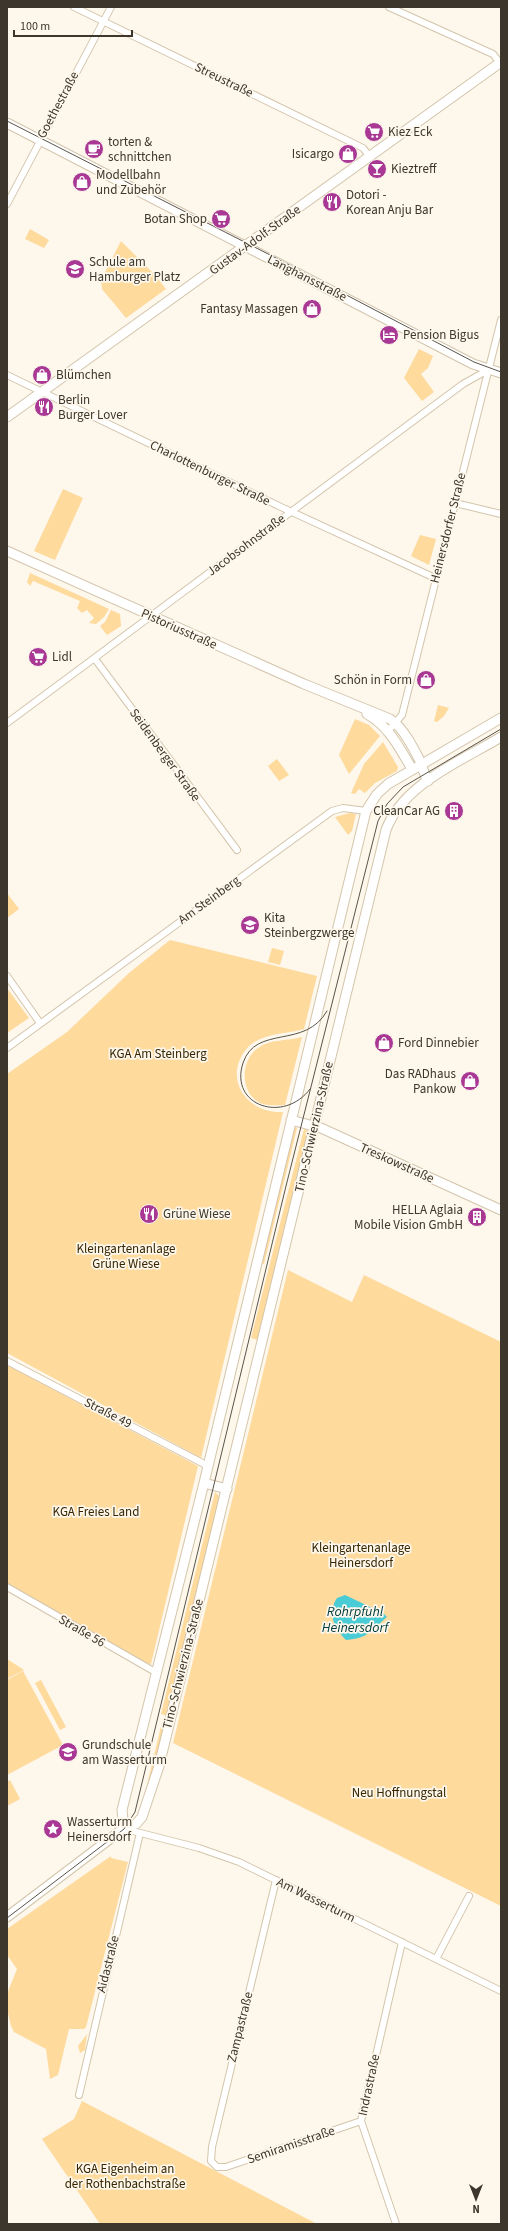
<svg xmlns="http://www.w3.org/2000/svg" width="508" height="2231" font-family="'Source Sans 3',sans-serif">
	<rect width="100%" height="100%" fill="#fdf7ec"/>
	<path fill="#feda9d" d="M30,229L49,240L44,248L25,239Z
		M121,241L155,275L166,289L126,318L102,289L101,280Z
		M419,349L433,356L428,368L421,374L434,392L422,401L404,378Z
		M63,489L83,498L55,560L34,551Z
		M420,535L436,539L429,565L411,556Z
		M30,573L109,609L104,617L96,624L89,623L94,618L87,610L82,613L77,608L80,601L33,581L30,586L27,582Z
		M111,610L120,614L121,626L107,635L100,626L105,622Z
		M438,705L449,708L444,716L437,722L434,721Z
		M355,719L369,725L380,736L349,774L339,755Z
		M383,742L398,767L397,771L375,783L365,793L359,789L355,794L351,793L364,764Z
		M277,759L289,775L279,781L268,766Z
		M350,813L356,814L352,831L348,835L335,817Z
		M7,893L19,909L7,918Z
		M170,940L317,976L304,1029C287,1034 263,1033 249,1046C221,1076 245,1114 283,1112L201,1458L7,1353V1074L67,1032L129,973Z
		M272,948L284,951L280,965L268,962Z
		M7,988L29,1018L7,1033Z
		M302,1037L285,1105C278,1105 270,1106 263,1104C240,1096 239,1061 258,1048C270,1039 288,1041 302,1037Z
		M294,1127L297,1128L264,1264L261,1263Z
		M304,1129L309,1131L258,1340L251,1338Z
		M288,1270L352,1302L364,1275L501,1342V1906L173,1743Z
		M7,1365L198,1466L151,1664L142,1663L7,1583Z
		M215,1492L219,1496V1499L167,1716L161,1714Z
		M7,1659L24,1670L7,1679Z
		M23,1671L63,1745L7,1775V1680Z
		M41,1680L66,1727L60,1730L35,1683Z
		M162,1722H165L147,1795L143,1802Z
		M10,1780L20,1799L7,1806V1782Z
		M111,1856V1858L128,1862L86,2027L84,2029H69L58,2075L50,2079L46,2049L14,2032L11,2026L7,2009V1994L17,1969L7,1955V1929Z
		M87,2034L85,2050L80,2053L78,2046Z
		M82,2101L317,2224H100L42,2139L74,2119Z"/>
	<path fill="#4accd6" d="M345,1595L383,1613L387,1617C370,1631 370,1638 346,1640C334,1628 327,1613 337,1598Z"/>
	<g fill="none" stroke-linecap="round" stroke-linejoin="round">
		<defs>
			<path id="street" d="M74,7L363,148L370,157
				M389,7L484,50L493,54L500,63
				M7,204L111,7
				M7,375L281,507L435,578
				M455,503L501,514
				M95,659L237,850
				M7,723L463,384L488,370
				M388,731L402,715L501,320
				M7,976L40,1023
				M7,1048L332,811L343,808L366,811
				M7,1361L208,1466
				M7,1587L157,1673
				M125,1829L199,1848L239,1862L501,1991
				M276,1880L212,2147L211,2161L217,2167H226L361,2121
				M436,1959L469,1896
				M79,2095L140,1833
				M396,2224L361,2121L402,1942"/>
			<path id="secondary" d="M7,123L473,364L501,373
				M7,417L501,62
				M7,551L304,684L390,719C403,727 414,749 421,763C423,770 424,774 428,781
				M367,714C389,726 400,749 412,769
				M291,1120L321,1128L501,1210
				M204,1483L227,1489
				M124,1829L122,1810L203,1487L366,811L377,794L388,784L501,718
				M7,1917L119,1832L136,1824L142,1817L159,1766L386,830C403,784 461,761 501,737"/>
		</defs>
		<use href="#street" stroke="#d4c5ab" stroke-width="8"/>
		<use href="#secondary" stroke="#d4c5ab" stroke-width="11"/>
		<use href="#street" stroke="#fff" stroke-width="6"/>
		<use href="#secondary" stroke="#fff" stroke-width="9"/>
		<path stroke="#5a5349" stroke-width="1" d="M7,121L274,257L474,362L501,372
			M310,1089C284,1124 229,1106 243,1063C256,1024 305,1050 327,1011
			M7,1918L124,1829L135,1812L286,1186L378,821L387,804L403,787L501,729"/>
	</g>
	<defs>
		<symbol id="supermarket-disc" viewBox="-11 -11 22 22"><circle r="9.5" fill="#a83894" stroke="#fdf7ec"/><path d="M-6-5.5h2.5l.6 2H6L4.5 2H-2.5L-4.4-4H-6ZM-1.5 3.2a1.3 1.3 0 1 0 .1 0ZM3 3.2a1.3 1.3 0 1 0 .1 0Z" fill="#fff"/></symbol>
		<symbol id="cafe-disc" viewBox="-11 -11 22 22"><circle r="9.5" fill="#a83894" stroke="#fdf7ec"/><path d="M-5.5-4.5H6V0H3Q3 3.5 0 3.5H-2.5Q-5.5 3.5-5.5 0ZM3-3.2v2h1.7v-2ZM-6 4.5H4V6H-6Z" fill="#fff"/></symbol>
		<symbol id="shop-disc" viewBox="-11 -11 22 22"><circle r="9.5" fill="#a83894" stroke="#fdf7ec"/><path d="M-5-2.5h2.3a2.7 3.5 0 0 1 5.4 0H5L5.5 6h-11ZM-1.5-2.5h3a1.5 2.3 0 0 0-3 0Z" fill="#fff"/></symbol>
		<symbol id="bar-disc" viewBox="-11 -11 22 22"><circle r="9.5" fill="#a83894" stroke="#fdf7ec"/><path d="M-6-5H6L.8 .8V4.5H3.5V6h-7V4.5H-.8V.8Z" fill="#fff"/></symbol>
		<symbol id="restaurant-disc" viewBox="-11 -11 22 22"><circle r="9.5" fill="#a83894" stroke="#fdf7ec"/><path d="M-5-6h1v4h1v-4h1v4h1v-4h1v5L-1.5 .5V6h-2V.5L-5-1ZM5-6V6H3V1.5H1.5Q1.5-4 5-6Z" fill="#fff"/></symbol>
		<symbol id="school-disc" viewBox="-11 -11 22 22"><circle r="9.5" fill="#a83894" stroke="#fdf7ec"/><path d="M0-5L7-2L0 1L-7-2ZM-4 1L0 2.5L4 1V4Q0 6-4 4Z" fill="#fff"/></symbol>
		<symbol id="hotel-disc" viewBox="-11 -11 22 22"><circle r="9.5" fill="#a83894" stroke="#fdf7ec"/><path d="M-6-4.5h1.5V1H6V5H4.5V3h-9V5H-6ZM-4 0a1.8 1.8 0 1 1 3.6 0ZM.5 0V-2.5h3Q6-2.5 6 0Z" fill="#fff"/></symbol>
		<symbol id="building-disc" viewBox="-11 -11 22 22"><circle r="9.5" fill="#a83894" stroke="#fdf7ec"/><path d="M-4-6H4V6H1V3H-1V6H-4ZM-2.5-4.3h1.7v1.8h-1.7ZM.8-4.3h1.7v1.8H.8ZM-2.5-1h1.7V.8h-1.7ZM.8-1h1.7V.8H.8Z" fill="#fff"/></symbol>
		<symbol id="sight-disc" viewBox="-11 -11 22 22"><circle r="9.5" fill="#a83894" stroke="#fdf7ec"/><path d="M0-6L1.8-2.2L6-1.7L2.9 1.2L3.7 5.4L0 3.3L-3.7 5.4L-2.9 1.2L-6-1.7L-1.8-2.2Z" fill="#fff"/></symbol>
	</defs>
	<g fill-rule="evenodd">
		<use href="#supermarket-disc" x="363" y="121" width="22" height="22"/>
		<use href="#cafe-disc" x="83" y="138" width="22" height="22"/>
		<use href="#shop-disc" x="337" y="143" width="22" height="22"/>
		<use href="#bar-disc" x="366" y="158" width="22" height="22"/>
		<use href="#shop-disc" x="71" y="171" width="22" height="22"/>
		<use href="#restaurant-disc" x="321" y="191" width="22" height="22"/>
		<use href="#supermarket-disc" x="210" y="208" width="22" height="22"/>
		<use href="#school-disc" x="64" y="258" width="22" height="22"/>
		<use href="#shop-disc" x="301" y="298" width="22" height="22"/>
		<use href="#hotel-disc" x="378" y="324" width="22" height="22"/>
		<use href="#shop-disc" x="31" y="364" width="22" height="22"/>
		<use href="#restaurant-disc" x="33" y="396" width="22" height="22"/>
		<use href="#supermarket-disc" x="27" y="646" width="22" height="22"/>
		<use href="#shop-disc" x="415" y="669" width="22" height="22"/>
		<use href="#building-disc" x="443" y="800" width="22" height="22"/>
		<use href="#school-disc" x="239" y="914" width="22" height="22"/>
		<use href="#shop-disc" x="373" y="1032" width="22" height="22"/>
		<use href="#shop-disc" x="459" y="1070" width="22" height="22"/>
		<use href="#restaurant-disc" x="138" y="1203" width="22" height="22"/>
		<use href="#building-disc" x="466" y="1206" width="22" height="22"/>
		<use href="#school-disc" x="57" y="1741" width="22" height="22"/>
		<use href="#sight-disc" x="42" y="1818" width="22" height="22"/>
	</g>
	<g text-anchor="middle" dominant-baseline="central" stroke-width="3.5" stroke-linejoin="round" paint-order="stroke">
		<g font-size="13" fill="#3d362c" stroke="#fdf7ec">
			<text transform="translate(224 80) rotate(26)">Streustraße</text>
			<text transform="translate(58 105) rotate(-62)">Goethestraße</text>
			<text transform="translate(255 240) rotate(-36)">Gustav-Adolf-Straße</text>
			<text transform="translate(307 278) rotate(27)">Langhansstraße</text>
			<text transform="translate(210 473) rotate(26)">Charlottenburger Straße</text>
			<text transform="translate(448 528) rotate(-76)">Heinersdorfer Straße</text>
			<text transform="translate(246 545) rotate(-37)">Jacobsohnstraße</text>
			<text transform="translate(179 629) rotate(24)">Pistoriusstraße</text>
			<text transform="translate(165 755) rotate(54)">Seidenberger Straße</text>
			<text transform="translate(209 900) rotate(-36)">Am Steinberg</text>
			<text transform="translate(314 1127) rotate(-77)">Tino-Schwierzina-Straße</text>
			<text transform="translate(397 1163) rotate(24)">Treskowstraße</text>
			<text transform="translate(108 1413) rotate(27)">Straße 49</text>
			<text transform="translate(82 1631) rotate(30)">Straße 56</text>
			<text transform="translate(183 1664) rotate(-76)">Tino-Schwierzina-Straße</text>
			<text transform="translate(316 1900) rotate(26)">Am Wasserturm</text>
			<text transform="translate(108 1964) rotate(-76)">Aidastraße</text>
			<text transform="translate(240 2027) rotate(-76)">Zampastraße</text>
			<text transform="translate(369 2085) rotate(-78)">Indrastraße</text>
			<text transform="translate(291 2145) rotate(-19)">Semiramisstraße</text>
		</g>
		<g font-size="13" fill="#3d362c" stroke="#fdf7ec" text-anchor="start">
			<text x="388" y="132">Kiez Eck</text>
			<text x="108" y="142">torten &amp;<tspan x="108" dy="15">schnittchen</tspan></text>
			<text x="334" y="154" text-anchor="end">Isicargo</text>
			<text x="391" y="169">Kieztreff</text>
			<text x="96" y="175">Modellbahn<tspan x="96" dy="15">und Zubehör</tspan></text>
			<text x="346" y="195">Dotori -<tspan x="346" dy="15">Korean Anju Bar</tspan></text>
			<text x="207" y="219" text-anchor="end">Botan Shop</text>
			<text x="89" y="262">Schule am<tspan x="89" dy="15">Hamburger Platz</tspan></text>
			<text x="298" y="309" text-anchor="end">Fantasy Massagen</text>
			<text x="403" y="335">Pension Bigus</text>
			<text x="56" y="375">Blümchen</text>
			<text x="58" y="400">Berlin<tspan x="58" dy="15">Burger Lover</tspan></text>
			<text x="52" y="657">Lidl</text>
			<text x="412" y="680" text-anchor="end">Schön in Form</text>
			<text x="440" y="811" text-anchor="end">CleanCar AG</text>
			<text x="264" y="918">Kita<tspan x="264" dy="15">Steinbergzwerge</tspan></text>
			<text x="398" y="1043">Ford Dinnebier</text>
			<text x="456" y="1074" text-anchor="end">Das RADhaus<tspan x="456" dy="15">Pankow</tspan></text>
			<text x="463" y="1210" text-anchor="end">HELLA Aglaia<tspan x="463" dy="15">Mobile Vision GmbH</tspan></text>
			<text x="163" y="1214">Grüne Wiese</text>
			<text x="82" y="1745">Grundschule<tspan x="82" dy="15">am Wasserturm</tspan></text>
			<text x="67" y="1822">Wasserturm<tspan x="67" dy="15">Heinersdorf</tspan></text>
		</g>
		<g font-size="13" fill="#382601" stroke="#fdf7ec">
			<text x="158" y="1054">KGA Am Steinberg</text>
			<text x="126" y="1249">Kleingartenanlage<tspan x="126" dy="15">Grüne Wiese</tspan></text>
			<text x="96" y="1512">KGA Freies Land</text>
			<text x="361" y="1548">Kleingartenanlage<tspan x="361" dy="15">Heinersdorf</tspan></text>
			<text x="399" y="1793">Neu Hoffnungstal</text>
			<text x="125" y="2169">KGA Eigenheim an<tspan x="125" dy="15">der Rothenbachstraße</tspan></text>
		</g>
		<g font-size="14" font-style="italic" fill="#003d41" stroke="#fdf7ec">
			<text x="355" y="1612">Rohrpfuhl<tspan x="355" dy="16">Heinersdorf</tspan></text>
		</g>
	</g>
	<rect width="508" height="2231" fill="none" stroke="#3d362c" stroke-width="16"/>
	<g transform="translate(476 2199) rotate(180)" stroke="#fdf7ec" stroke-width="3" paint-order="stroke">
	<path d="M0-3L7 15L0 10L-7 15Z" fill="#3d362c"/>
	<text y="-6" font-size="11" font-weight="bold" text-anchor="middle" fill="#3d362c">N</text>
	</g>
	<path d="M14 30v6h118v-6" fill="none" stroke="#3d362c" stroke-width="2"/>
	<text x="20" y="30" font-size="12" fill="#3d362c" stroke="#fdf7ec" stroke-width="3" paint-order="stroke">100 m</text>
</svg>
